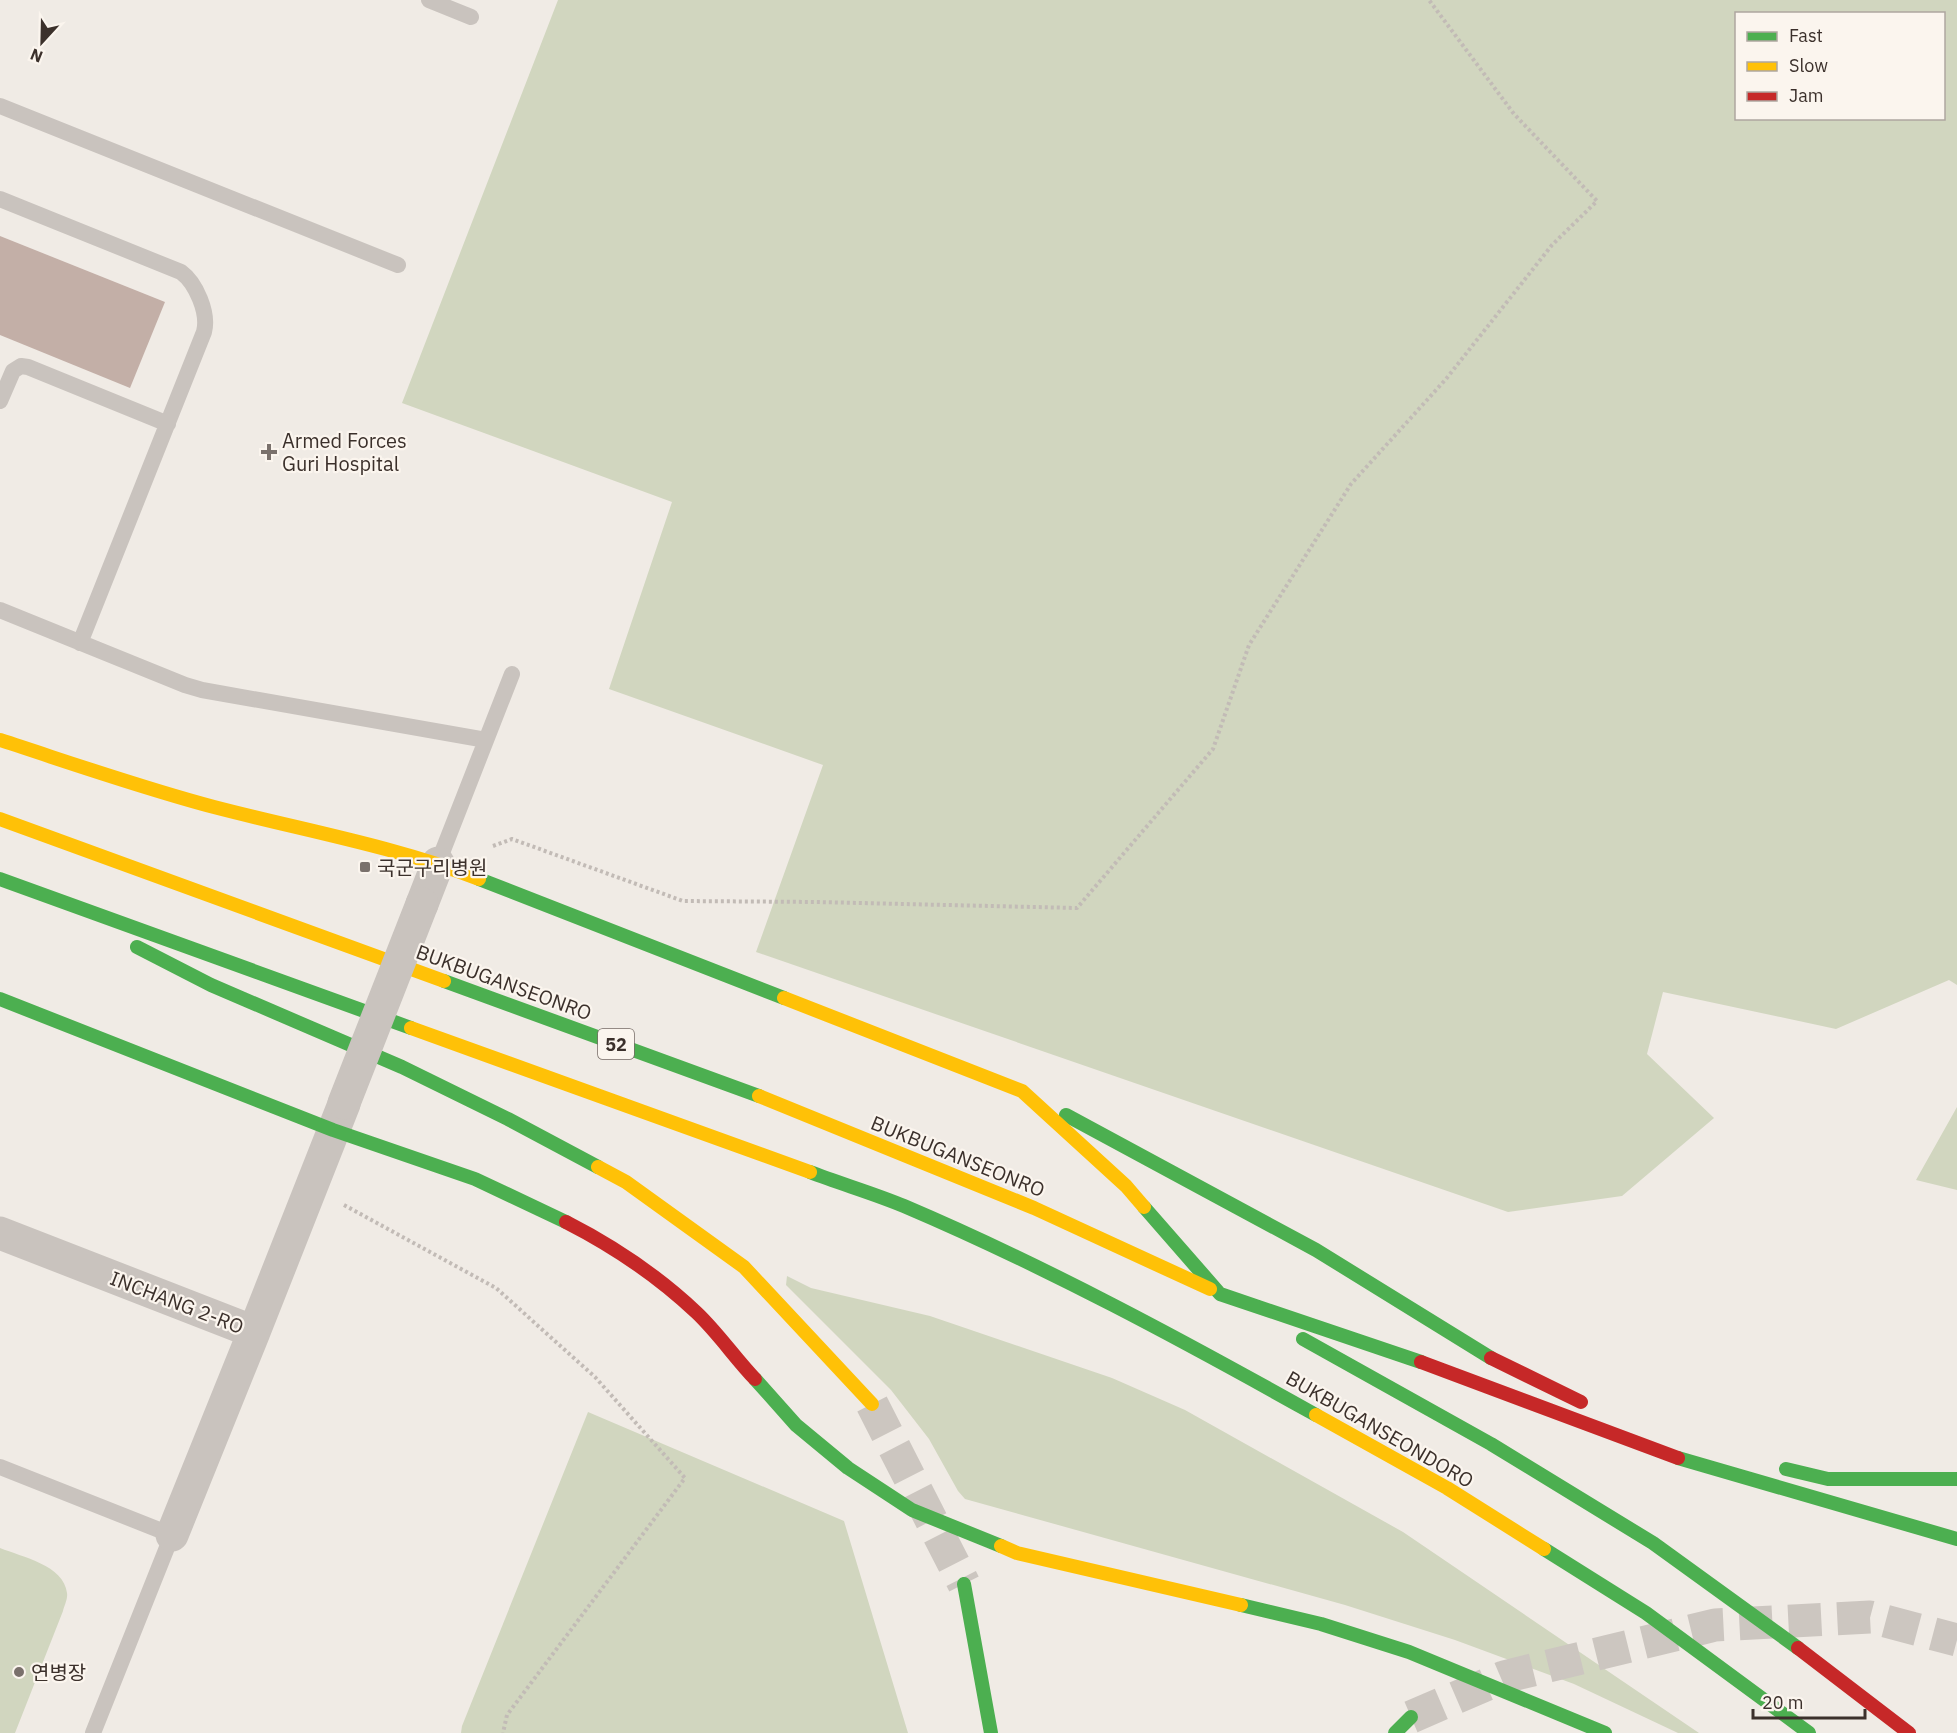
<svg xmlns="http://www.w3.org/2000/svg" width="1957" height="1733" font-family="'IBM Plex Sans','Noto Sans KR',sans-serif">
	<rect width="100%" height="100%" fill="#f0ebe5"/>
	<path fill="#d1d6bf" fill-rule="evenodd" d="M558,0H1957V985L1949,980L1836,1029L1663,992L1647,1054L1714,1118L1622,1196L1508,1212L756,952L823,765L609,689L672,502L402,403ZM1736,14H1944V118H1736Z
		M1957,1107V1190L1916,1180Z
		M787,1276L811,1288L930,1316L1112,1378L1185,1410L1403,1532L1699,1733H1678L1574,1684L1455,1640L1345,1605L965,1499L958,1491L929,1439L891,1390L786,1285Z
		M588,1412L844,1521L908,1733H461L462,1726Z
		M0,1548C22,1557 64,1565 67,1593C68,1599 64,1606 63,1611L15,1733H0Z"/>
	<path fill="#c3afa7" d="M0,236L165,302L130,388L0,335Z"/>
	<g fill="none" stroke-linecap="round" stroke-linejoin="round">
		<path stroke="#ccc6c0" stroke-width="33" stroke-dasharray="33 16" stroke-linecap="butt" d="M872,1404L964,1584
			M1411,1717L1504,1677L1715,1625L1870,1617L1957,1640"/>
		<path stroke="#c2bbb6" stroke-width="4" stroke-dasharray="3 3" stroke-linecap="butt" d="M493,846L512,839L683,901L817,902L1077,908L1213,749L1249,645L1351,484L1446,379L1552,245L1597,201L1514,114L1429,0
			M344,1205L496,1288L595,1377L685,1478L507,1715L503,1733"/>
		<path stroke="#c9c3be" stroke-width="16" d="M429,0L471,17
			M0,106L398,265
			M0,199L181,272C196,283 209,313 204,332L80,643
			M0,401L13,371L21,366L28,367L168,424
			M0,610L185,685L202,690L486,740
			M438,863L512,674
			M0,1467L172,1535L93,1733"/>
		<path stroke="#c9c3be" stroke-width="33" d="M422,904L438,863
			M0,1233L254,1332L344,1104
			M172,1535L254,1332"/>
		<path stroke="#4caf50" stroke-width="14" d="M0,879L411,1028
			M479,879L784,998
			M137,947L211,985L402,1067L508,1119L598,1167
			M444,981L759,1096
			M0,999L333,1130L475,1179L566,1222
			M1066,1115L1316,1250L1491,1358
			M810,1172C841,1184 873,1193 904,1206C1045,1266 1182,1340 1316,1415
			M1144,1207L1220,1294L1421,1362
			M1303,1339L1491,1444L1653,1543L1798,1648
			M755,1379L796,1425L848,1468L912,1510L1001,1546
			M1678,1458L1957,1539
			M1786,1469L1828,1479H1957
			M1544,1549L1646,1613L1809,1733
			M964,1584L991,1733
			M1241,1605L1321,1624L1409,1652L1605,1733
			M1395,1733L1411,1717"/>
		<path stroke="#ffc107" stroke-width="14" d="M0,740C71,763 142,788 214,807C302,830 394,846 479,879
			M0,819L444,981
			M784,998L1022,1091L1126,1186L1144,1207
			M411,1028L810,1172
			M759,1096L1034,1208L1210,1289
			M598,1167L626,1182L744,1267L872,1404
			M1316,1415L1447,1488L1544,1549
			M1001,1546L1017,1553L1241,1605"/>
		<path stroke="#c62828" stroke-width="14" d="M566,1222C613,1246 658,1276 697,1313C718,1333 735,1358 755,1379
			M1491,1358L1581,1402
			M1421,1362L1678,1458
			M1798,1648L1909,1733"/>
		<path stroke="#c9c3be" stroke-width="33" d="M344,1103L422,904"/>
	</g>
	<g fill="#7a716c" stroke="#fbf5ee" stroke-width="2">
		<path d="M266 443h6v6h6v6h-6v6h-6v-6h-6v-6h6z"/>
		<rect x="359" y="861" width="12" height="12" rx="3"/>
		<circle cx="19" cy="1672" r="6"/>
	</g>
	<g text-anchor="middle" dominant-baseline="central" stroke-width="4.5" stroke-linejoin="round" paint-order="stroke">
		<rect fill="#fbf5ee" stroke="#756b66" stroke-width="1.5" x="598" y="1029" width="36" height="30" rx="4.5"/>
		<g font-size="18" font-weight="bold" fill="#3b302b">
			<text x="616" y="1044">52</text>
		</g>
		<g font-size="20" fill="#3b302b" stroke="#fbf5ee" text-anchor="start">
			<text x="282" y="440">Armed Forces<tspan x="282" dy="23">Guri Hospital</tspan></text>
			<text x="377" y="867">국군구리병원</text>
			<text x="31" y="1672">연병장</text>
		</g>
		<g font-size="20" fill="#3b302b" stroke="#fbf5ee">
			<text transform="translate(504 982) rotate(20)">BUKBUGANSEONRO</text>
			<text transform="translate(958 1156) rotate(22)">BUKBUGANSEONRO</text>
			<text transform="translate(177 1302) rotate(21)">INCHANG 2-RO</text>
			<text transform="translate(1380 1429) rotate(30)">BUKBUGANSEONDORO</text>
		</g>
	</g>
	<rect x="1735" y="12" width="210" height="108" fill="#fbf5ee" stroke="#aea6a0" stroke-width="1.5"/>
	<rect x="1747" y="32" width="30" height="9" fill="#4caf50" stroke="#aea6a0" stroke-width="1.5"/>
	<text x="1789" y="42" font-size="18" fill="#3b302b">Fast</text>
	<rect x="1747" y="62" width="30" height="9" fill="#ffc107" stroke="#aea6a0" stroke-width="1.5"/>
	<text x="1789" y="72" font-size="18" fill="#3b302b">Slow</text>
	<rect x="1747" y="92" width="30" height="9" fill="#c62828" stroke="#aea6a0" stroke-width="1.5"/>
	<text x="1789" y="102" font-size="18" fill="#3b302b">Jam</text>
	<g transform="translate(42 42) rotate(202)" stroke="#fbf5ee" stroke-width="4.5" paint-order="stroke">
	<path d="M0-4.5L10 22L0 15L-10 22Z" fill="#3b302b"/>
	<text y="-9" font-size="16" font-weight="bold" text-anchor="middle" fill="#3b302b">N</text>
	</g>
	<path d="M1753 1709v9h112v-9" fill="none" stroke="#3b302b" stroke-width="3"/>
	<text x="1762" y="1709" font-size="18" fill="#3b302b" stroke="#fbf5ee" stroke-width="4.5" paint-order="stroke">20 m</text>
</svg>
